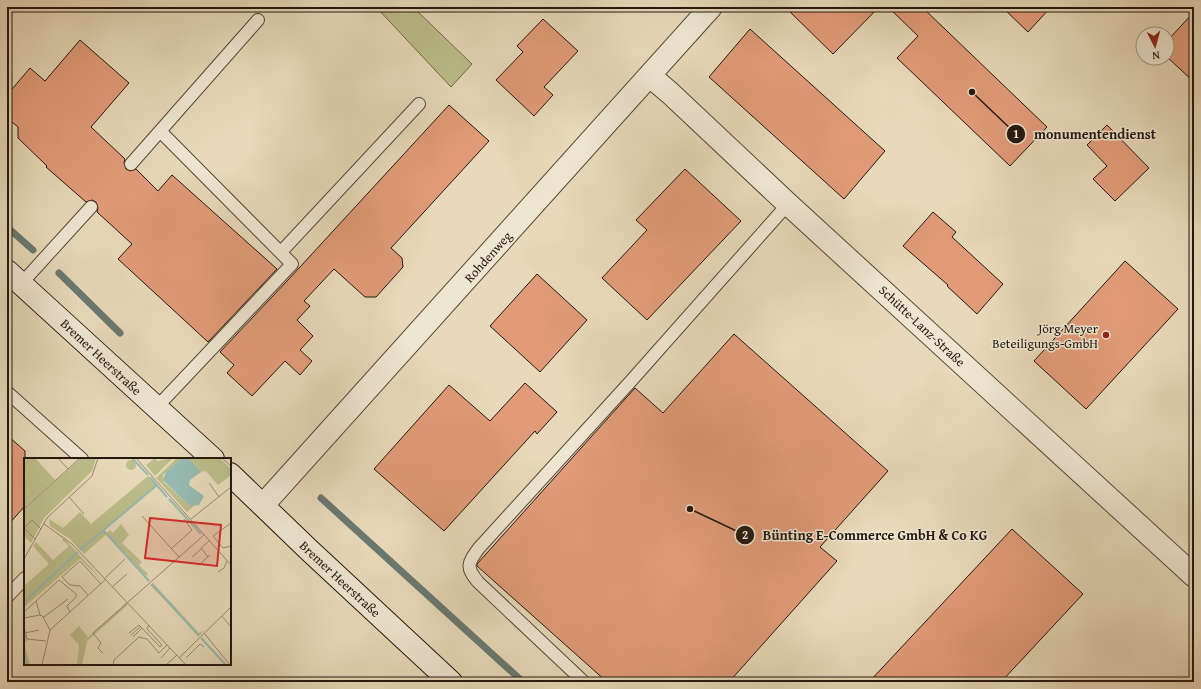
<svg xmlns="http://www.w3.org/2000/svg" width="1201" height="689" font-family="'Gentium Book Plus',serif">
	<rect width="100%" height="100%" fill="#e7d9b9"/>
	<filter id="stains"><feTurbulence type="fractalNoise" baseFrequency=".005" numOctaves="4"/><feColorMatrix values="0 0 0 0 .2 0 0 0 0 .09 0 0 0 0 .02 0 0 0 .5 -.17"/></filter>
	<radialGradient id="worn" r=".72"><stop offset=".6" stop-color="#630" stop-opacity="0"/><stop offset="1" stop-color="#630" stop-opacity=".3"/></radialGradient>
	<path fill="#bcbe8b" stroke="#706a4c" d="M376,7H413L472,64L451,87Z"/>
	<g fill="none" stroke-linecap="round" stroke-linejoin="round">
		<path stroke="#697970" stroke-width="7" d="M7,227L33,250
			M59,273L120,333
			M321,498L523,682"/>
	</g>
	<path fill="#e19b79" stroke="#24170e" d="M785,7H879L833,54Z
		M888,7H922L1047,127L1010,166L897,58L918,36Z
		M1002,7H1051L1028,32Z
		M1194,12V82L1167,57V41Z
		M543,19L578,51L544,87L553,95L534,116L496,80L523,52L517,46Z
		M750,29L885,151L844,199L709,77Z
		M80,40L129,83L91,127L125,159L124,163L126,169L130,171L136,169L158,191L172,175L277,269L208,342L118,259L132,244L97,212L98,208L96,202L92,200L86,202L46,167L47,166L18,138V127L7,118V95L30,68L45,81Z
		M449,105L489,141L391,248L402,258L403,267L376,297H365L334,269L304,301L310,306L297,320L313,336L300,350L312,361L300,375L285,361L252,396L227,373L234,365L220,352L288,280Z
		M1107,125L1149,168L1115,201L1093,179L1107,166L1087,145Z
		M685,169L741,221L647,320L602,278L647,230L636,220Z
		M933,212L956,232L952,237L1003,284L977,314L947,286L948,285L903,246Z
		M1125,261L1178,309L1086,409L1034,361Z
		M537,274L587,320L540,372L490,326Z
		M734,334L888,471L820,547L837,561L729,682H607L477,566V564L635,388L663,413Z
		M525,383L557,412L537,434L535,431L444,531L374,469L449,385L490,421Z
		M7,435L25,451V506L7,526Z
		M1012,529L1083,594L1001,682H869Z"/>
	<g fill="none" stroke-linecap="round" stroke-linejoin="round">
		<defs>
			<path id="lane" d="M131,164L258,20
				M281,252L419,104
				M21,284L91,207
				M7,392L82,459
				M156,408L292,264L160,131
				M7,597L25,578
				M584,682L478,582C466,567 467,564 479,548L631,381L788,204"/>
			<path id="street" d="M650,76L670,93L788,204L1194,576
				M263,505L711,7"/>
			<path id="secondary" d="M7,271L213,459
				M230,474L309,550L451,682"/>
		</defs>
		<use href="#lane" stroke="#554839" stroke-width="14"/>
		<use href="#street" stroke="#554839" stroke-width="24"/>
		<use href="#secondary" stroke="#24170e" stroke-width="24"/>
		<use href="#lane" stroke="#efe6d2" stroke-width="12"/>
		<use href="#street" stroke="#efe6d2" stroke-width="22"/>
		<use href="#secondary" stroke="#efe6d2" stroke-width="22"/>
	</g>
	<circle fill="#8f2418" stroke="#efe6d2" stroke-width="1.5" cx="1106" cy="335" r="4"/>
	<g text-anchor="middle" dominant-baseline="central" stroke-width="3" stroke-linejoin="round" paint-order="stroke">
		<g font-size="13" fill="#24170e" stroke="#efe6d2">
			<text transform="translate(488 257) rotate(-48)">Rohdenweg</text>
			<text transform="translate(922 326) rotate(43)">Schütte-Lanz-Straße</text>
			<text transform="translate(101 357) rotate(43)">Bremer Heerstraße</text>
			<text transform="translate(340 579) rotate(43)">Bremer Heerstraße</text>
		</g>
		<g font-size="13" fill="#24170e" stroke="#efe6d2" text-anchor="end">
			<text x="1098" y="328">Jörg Meyer<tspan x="1098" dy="15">Beteiligungs-GmbH</tspan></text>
		</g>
	</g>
	<g transform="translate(24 458)">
		<rect width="207" height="207" fill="#e7d9b9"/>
		<path d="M0,0H11L31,22L0,50ZM57,0H72L68,13L20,60L7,85L2,80L0,82V51ZM131,0L133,3L149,0L131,18L122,7ZM153,0H158L139,17L140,24L166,48L171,47L163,54L132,20ZM165,0H196L207,11V17L194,27L182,13L177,14ZM102 7a5 5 0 1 1 10 0a5 5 0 1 1-10 0ZM124,18L132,27L56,92L46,81L26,68L25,61L39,70L56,54L67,66ZM97,66L105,77L98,85L118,104L115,107L124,116L122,118L83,76L60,96L57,92L75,75L80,73L82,76L86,72L89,75ZM40,80L78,122L56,101L0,149V128L25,106L9,88L12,84L29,102L45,88L38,82ZM129,125L175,175L181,172L175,178L126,127ZM102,145L104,147L63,183L58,207H53L55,187L46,177L55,168L64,179ZM0,173L4,182L0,185L6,207H0Z" fill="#bcbe8b"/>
		<path d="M158,0H165L177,14L166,22L165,27L180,38L175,47L166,48L139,22L142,14Z" fill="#97bab2"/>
		<path fill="none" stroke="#97bab2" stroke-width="2" d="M108,0L124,17M126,19L143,39M145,41L177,76M80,73L125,123M56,92L133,27M128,126L175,178M0,144L54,94M177,180L202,207M0,194L3,207"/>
		<path fill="none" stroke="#998b75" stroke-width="1" d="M34,0L44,11M112,0L207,107M198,0L207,8M185,25L195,39M45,39L60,56M0,51L56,0M118,58L155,99M167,61L207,29M207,65L189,78L199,90L207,88M20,66L48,86L162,207M0,70L8,62L17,71M0,70L11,81M147,91L168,72L160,61M168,99L177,91M184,99L177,90L185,83M0,101L23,60L68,18L74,0M177,105L186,97M194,114L200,110L203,103M80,121L101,101M88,129L103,116M64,137L56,128L46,127L38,119L56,103L77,126M12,143L16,157L20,159L44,141M0,154L35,122L52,136V139L43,148L46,154M198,158L207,169M19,159L26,172M0,160L16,157M0,169L3,181L22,183M1,175L15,172M105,175L115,167L136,189L138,187L123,171L125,167M180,175L206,207M107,177L116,169M109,179L118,170M79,195L74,190L77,185L69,175L180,77M137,200L146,190M155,200L207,149M162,200L176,186L180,189M18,207L26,172L81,122M89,207L90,202L115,179L123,181L135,195L143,187M142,207L153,197"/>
		<path fill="#d62828" fill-opacity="0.15" stroke="#d62828" stroke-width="2" d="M126,60L197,67L193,108L121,100Z"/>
		<rect width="207" height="207" fill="none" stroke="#24170e" stroke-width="2"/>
	</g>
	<path fill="none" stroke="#24170e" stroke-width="1.5" d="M972 92L1016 134M690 509L745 535"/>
	<g fill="#24170e" stroke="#efe6d2" stroke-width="1.5">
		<circle cx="972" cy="92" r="4"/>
		<circle cx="690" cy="509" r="4"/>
		<circle cx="1016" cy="134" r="10"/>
		<circle cx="745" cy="535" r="10"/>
	</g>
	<g font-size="12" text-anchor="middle" font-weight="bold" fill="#fff">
		<text x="1016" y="138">1</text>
		<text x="745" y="539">2</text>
	</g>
	<g font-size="14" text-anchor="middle" font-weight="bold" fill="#24170e" stroke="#efe6d2" stroke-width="3" stroke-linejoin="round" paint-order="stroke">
		<text x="1095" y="139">monumentendienst</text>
		<text x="875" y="540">Bünting E-Commerce GmbH &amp; Co KG</text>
	</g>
	<rect width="1201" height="689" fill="none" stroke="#e7d9b9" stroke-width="24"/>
	<rect x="8" y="8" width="1185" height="673" fill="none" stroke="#24170e" stroke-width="2"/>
	<rect x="12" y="12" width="1177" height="665" fill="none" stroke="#24170e"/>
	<g transform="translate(1155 46) rotate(174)"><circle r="19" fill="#efe6d2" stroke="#9e9384"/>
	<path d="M0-3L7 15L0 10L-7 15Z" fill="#8f2418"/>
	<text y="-6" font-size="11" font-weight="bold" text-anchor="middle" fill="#24170e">N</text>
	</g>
	<rect width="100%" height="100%" filter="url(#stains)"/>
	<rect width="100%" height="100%" fill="url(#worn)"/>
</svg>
